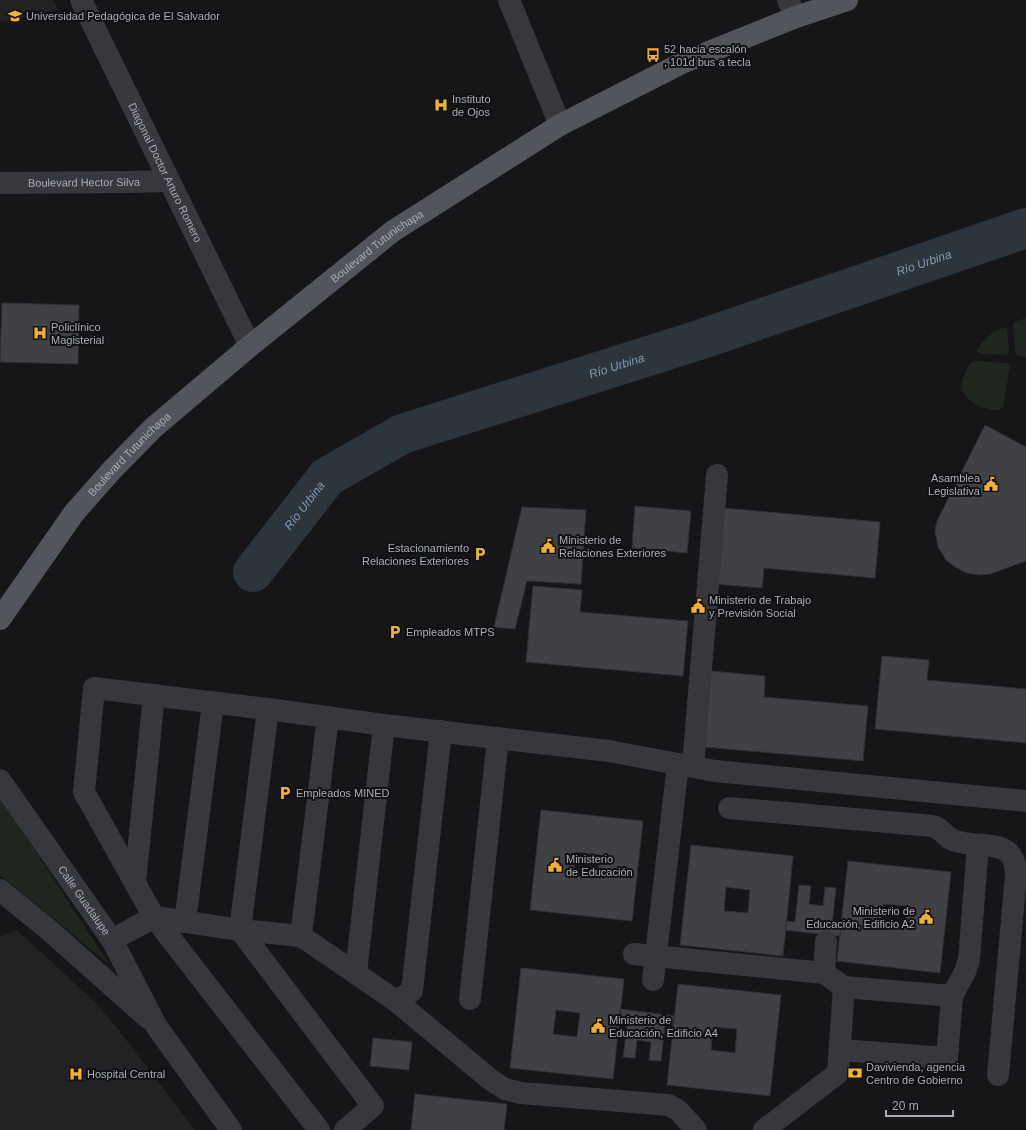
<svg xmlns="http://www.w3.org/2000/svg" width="1026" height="1130" font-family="Helvetica,sans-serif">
	<rect width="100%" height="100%" fill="#161618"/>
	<path fill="#222225" d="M0,0H53L58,10L0,22Z
		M17,930L93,1000L117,1028L195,1130H0V937Z"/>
	<path fill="#1e261f" d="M1026,318V357L1018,356L1015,353L1013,324L1017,321Z
		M1004,327L1007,329L1009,351L1007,354L1004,355L981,354L978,352L977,351C982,340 993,331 1004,327Z
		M977,361L1005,363L1009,364L1010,366L1003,407L1000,410C987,412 965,402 962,388C961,382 964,376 966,370C969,365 970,361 977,361Z
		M0,797L109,964L0,875Z"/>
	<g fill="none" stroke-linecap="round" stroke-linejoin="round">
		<path stroke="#2c353c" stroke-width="40" id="s1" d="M253,572L327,477L402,434L702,339L1026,228"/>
	</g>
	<path fill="#404145" stroke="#303034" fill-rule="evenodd" d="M2,303L79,305L78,364L0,362Z
		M985,425L1026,447V561L990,574L979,575L967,573L955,567L946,560L938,547L935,531L937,521Z
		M635,506L691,511L687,553L632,548Z
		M522,507L586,510L581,584L527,581L515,629L494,627Z
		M723,508L880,522L875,578L764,568L762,588L716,584Z
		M533,586L582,590L580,612L688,621L683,676L526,662Z
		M882,656L929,660L927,680L1026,689V743L875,729Z
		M711,671L765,676L764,697L868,706L863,761L704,747Z
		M541,810L643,821L632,921L530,910ZM576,852L600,855L597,878L573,876Z
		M691,845L793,856L783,956L680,945ZM726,887L750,890L748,913L724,911Z
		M848,861L951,872L940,973L837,961ZM883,904L907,906L904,930L880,927Z
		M799,885L811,886L809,904L823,906L825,887L836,888L832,926L841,927L840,936L785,930L786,921L795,922Z
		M521,968L624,979L613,1079L510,1068ZM556,1010L580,1013L577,1037L553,1034Z
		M678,984L781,995L770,1096L667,1085ZM713,1027L737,1029L735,1053L711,1050Z
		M620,1009L675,1016L674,1025L665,1024L661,1061L649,1060L651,1042L637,1040L635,1058L623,1057L628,1020L619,1019Z
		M373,1038L412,1042L409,1070L370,1066Z
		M415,1094L507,1104L504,1130H411Z"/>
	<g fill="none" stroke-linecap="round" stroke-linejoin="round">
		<g stroke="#37383d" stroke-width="22">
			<path id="s2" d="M81,0L250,346"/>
			<path d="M509,0L560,125"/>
			<path d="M788,0L796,17"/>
			<path id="s3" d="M0,183L128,182L169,181"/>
			<path d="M268,709L240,930L373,1106L345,1130"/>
			<path d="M693,766L717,475"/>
			<path id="s4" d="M0,780L112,940L157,1027L231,1130"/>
			<path d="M729,808L933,826C941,828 945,837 953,840C978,851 1016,834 1016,875L998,1075"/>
			<path d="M135,883L154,695"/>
			<path d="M0,890L49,930L148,1018"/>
			<path d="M185,922L213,703"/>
			<path d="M301,936L328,717"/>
			<path d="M112,940L154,917L240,930L301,936L396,1001L412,991L441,731"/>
			<path d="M634,954L824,973L844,987L952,996"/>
			<path d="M356,973L384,725"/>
			<path d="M824,973L826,942"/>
			<path d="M653,980L678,764"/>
			<path d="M470,999L498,738"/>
			<path d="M396,1001L491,1080L505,1089L521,1093L669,1105L679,1111L696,1130"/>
			<path d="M840,1050L947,1058L952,996L965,972L969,960L978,845"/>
			<path d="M319,1130L154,917L84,792L94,688L268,709L384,725L609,751L715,771L1026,801"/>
			<path d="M764,1130L838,1073L844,987"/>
		</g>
		<path stroke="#53555c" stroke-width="22" id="s5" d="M0,619L74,513L111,471L153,428L250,346L393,231L560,125L684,62L796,17L847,0"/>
	</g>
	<defs>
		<symbol id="university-bare" viewBox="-9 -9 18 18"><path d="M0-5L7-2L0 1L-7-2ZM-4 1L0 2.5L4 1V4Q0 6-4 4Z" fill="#f2b134" stroke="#111113" stroke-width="2.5" paint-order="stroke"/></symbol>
		<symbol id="bus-bare" viewBox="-9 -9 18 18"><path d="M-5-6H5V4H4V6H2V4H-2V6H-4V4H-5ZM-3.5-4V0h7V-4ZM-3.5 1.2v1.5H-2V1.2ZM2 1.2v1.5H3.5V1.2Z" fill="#f2b134" stroke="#111113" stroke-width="2.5" paint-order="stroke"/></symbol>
		<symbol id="hospital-bare" viewBox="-9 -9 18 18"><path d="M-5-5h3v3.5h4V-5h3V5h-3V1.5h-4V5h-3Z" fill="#f2b134" stroke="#111113" stroke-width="2.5" paint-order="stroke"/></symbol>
		<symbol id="civic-bare" viewBox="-9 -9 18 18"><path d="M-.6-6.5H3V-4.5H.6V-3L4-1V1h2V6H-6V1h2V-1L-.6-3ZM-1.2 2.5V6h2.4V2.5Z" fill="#f2b134" stroke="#111113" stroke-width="2.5" paint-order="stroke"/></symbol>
		<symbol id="parking-bare" viewBox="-9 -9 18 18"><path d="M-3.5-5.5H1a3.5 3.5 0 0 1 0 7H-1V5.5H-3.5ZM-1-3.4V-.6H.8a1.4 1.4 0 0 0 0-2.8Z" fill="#f2b134" stroke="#111113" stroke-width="2.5" paint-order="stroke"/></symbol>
		<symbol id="bank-bare" viewBox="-9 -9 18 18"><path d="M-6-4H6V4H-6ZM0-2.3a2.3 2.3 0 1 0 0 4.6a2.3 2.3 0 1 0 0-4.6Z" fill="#f2b134" stroke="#111113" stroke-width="2.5" paint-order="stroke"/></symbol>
	</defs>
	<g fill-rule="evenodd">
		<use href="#university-bare" x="5" y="6" width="20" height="20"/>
		<use href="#bus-bare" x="643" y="45" width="20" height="20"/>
		<use href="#hospital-bare" x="431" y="95" width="20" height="20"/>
		<use href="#hospital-bare" x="30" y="323" width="20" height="20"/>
		<use href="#civic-bare" x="981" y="474" width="20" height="20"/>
		<use href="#civic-bare" x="538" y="536" width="20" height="20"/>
		<use href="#parking-bare" x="470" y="544" width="20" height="20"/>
		<use href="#civic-bare" x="688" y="596" width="20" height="20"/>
		<use href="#parking-bare" x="385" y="622" width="20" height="20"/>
		<use href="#parking-bare" x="275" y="783" width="20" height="20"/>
		<use href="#civic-bare" x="545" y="855" width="20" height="20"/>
		<use href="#civic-bare" x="916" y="907" width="20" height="20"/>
		<use href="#civic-bare" x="588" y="1016" width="20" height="20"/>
		<use href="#bank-bare" x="845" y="1063" width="20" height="20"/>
		<use href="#hospital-bare" x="66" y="1064" width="20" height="20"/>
	</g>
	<g text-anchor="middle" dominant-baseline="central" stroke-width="4" stroke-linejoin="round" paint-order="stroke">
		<g font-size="11" fill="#a8adb8" stroke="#111113" text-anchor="start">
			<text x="26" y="16">Universidad Pedagógica de El Salvador</text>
			<text x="664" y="49">52 hacia escalón<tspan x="664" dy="13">, 101d bus a tecla</tspan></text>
			<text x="452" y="99">Instituto<tspan x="452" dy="13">de Ojos</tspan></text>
			<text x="51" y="327">Policlínico<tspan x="51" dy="13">Magisterial</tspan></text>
			<text x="980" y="478" text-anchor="end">Asamblea<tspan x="980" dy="13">Legislativa</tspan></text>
			<text x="559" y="540">Ministerio de<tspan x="559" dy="13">Relaciones Exteriores</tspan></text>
			<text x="469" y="548" text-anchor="end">Estacionamiento<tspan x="469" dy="13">Relaciones Exteriores</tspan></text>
			<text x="709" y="600">Ministerio de Trabajo<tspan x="709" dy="13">y Previsión Social</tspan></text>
			<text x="406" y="632">Empleados MTPS</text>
			<text x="296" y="793">Empleados MINED</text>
			<text x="566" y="859">Ministerio<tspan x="566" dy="13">de Educación</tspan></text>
			<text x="915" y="911" text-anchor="end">Ministerio de<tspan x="915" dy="13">Educación, Edificio A2</tspan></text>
			<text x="609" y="1020">Ministerio de<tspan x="609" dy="13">Educación, Edificio A4</tspan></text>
			<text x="866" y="1067">Davivienda, agencia<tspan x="866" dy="13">Centro de Gobierno</tspan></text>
			<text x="87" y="1074">Hospital Central</text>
		</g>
		<g font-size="11" fill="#a8adb8" stroke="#111113">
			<text stroke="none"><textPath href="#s2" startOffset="192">Diagonal Doctor Arturo Romero</textPath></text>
			<text stroke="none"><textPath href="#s3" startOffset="84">Boulevard Hector Silva</textPath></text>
			<text stroke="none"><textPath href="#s5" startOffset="534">Boulevard Tutunichapa</textPath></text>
			<text stroke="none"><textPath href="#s5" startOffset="210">Boulevard Tutunichapa</textPath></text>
			<text stroke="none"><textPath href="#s4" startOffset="147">Calle Guadalupe</textPath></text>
		</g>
		<g font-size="12" font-style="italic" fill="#7f9bb3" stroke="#111113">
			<text stroke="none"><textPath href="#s1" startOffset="756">Río Urbina</textPath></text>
			<text stroke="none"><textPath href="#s1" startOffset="432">Río Urbina</textPath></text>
			<text stroke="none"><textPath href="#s1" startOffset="84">Río Urbina</textPath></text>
		</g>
	</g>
	<path d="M886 1110v6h67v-6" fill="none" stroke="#a8adb8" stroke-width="2"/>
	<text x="892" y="1110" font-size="12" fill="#a8adb8" stroke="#111113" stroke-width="3" paint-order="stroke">20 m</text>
</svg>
